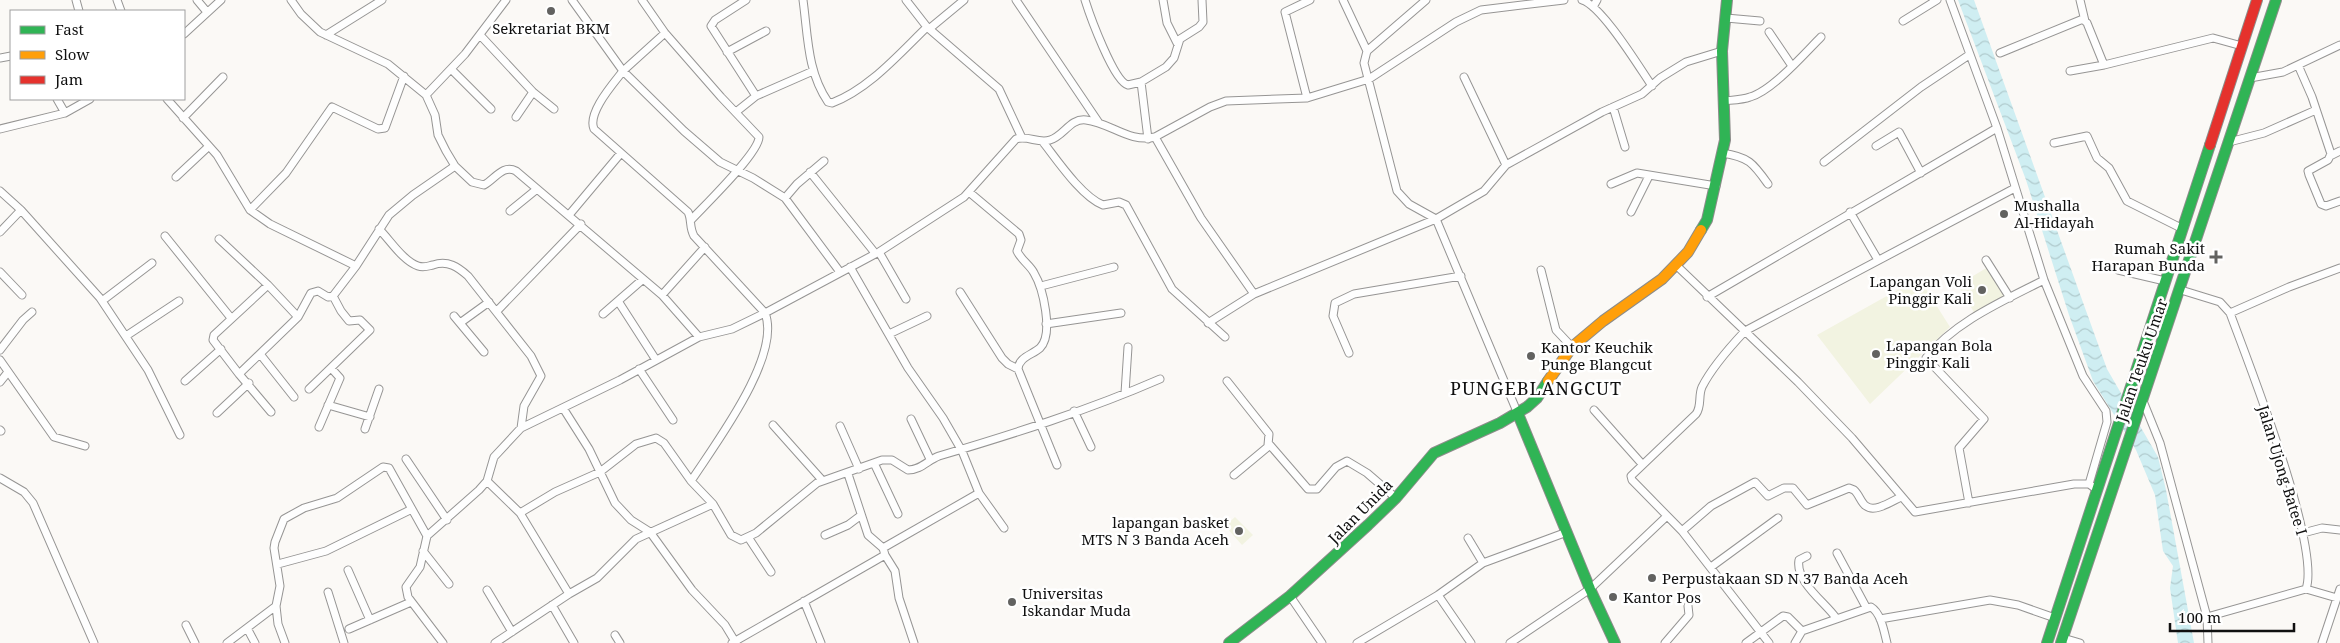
<svg xmlns="http://www.w3.org/2000/svg" width="2340" height="643" font-family="'Noto Serif',serif">
	<defs>
		<pattern id="water-waves" width="16" height="10" patternUnits="userSpaceOnUse" patternTransform="scale(1.25)"><rect width="16" height="10" fill="#cfeef2"/><path d="M0 5q4-4 8 0t8 0" fill="none" stroke="#b1cbce"/></pattern>
	</defs>
	<rect width="100%" height="100%" fill="#fbf9f6"/>
	<path fill="#f2f3e1" d="M1988,267L2007,295L1975,314L1958,285Z
		M1919,278L1950,327L1870,404L1817,335Z
		M1235,517L1253,535L1242,545L1225,526Z"/>
	<path fill="url(#water-waves)" d="M1958,0H1974L2107,369L2158,457L2166,490L2194,643H2178L2170,588L2173,566L2163,551L2155,495L2136,450L2093,381L2069,315L2026,180Z"/>
	<g fill="none" stroke-linecap="round" stroke-linejoin="round">
		<defs>
			<path id="street" d="M76,0L79,11
				M117,0L121,11
				M197,0L207,12
				M291,0L301,14L320,32L388,64L426,95L435,115L438,135L446,151L455,166L472,182L484,185C495,179 503,164 516,171L662,295L699,337
				M572,0L623,71C613,84 587,113 594,129L688,212C692,220 689,227 694,236L765,313C782,356 715,444 691,481
				M642,0L665,33L721,97L759,137C759,153 705,205 691,220
				M803,0C808,36 807,71 828,102L832,103C869,89 899,54 927,27L906,0
				M1016,0L1099,123
				M1085,0C1090,16 1114,82 1128,85L1141,82L1166,67L1174,58L1180,39L1199,27L1203,22L1202,0
				M1163,0L1167,23L1177,43
				M1343,0L1367,51
				M1426,0L1367,51L1364,63L1397,191L1409,204L1436,219L1518,414
				M1582,0C1602,6 1639,67 1652,86
				M1950,0L1997,128L2044,280L2083,376L2106,411L2107,422L2089,484
				M2080,0L2085,21
				M1593,7L1597,0
				M1726,18L1760,21
				M1903,21L1937,0
				M927,27L999,89L1022,138
				M929,29L964,0
				M1769,32L1792,66
				M665,33L623,71L684,131L720,162L753,178L785,198L840,272
				M184,34L221,0
				M326,35L382,0
				M480,35L533,92L554,109
				M727,52L766,31
				M2000,53L2083,19L2087,23L2104,65L2213,38L2242,46
				M0,58L11,56
				M2298,65L2312,97L2331,154L2328,160L2308,171L2309,175L2321,204L2326,206L2340,201
				M451,69L491,109
				M2070,71L2104,65
				M1464,77L1506,165
				M2250,78L2283,72L2340,45
				M1141,82L1148,139
				M426,95L465,54L506,0
				M756,96L813,71
				M1307,98L1285,12L1310,0
				M57,99L65,113
				M167,99L217,155L250,210L270,224L356,266L389,215L413,195L455,166
				M1723,101C1732,100 1742,100 1750,97C1772,91 1805,53 1821,37
				M1613,107L1625,147
				M736,112L756,96L711,26L715,20L746,0
				M516,117L533,92
				M183,118L223,77
				M0,129L65,113L90,99
				M1155,137L1201,218L1254,294
				M1043,142C1057,160 1082,197 1103,205L1119,202L1126,205L1172,289L1225,337
				M2229,142L2264,133L2316,110
				M2054,143L2087,136L2097,158L2109,168L2127,201L2183,229
				M1876,146L1899,132L1921,173
				M1722,153C1749,157 1753,163 1768,184
				M2330,156L2340,151
				M1824,162L1921,87L1969,55
				M810,172L875,253
				M176,177L208,147
				M1611,184L1637,173L1716,186
				M0,191L21,210L0,232
				M969,192L1019,234L1021,240L1017,251C1021,260 1030,265 1034,273C1043,288 1054,334 1040,348C1032,355 1019,357 1018,369L1057,465
				M785,198L797,184L824,161
				M21,210L100,298L148,370L180,435
				M250,210L286,173L332,107L378,129L385,128L404,76
				M510,211L537,189
				M1631,212L1649,176
				M1850,212L1878,260
				M569,215L621,153
				M379,229C390,240 403,261 418,266C424,268 428,266 433,265C448,260 458,267 468,276L531,356L541,376L524,406L521,428
				M165,236L231,318
				M219,239L268,285
				M879,252L906,299
				M1986,260L2010,298
				M1677,266L1798,382L1852,438L1915,512L2074,484H2089L2096,489
				M850,267L908,368L943,418L962,451L979,493L1004,528
				M1541,270L1556,330L1572,347
				M2118,270L2165,281
				M0,272L22,295
				M1041,286L1114,267
				M2181,290L2220,302L2230,313C2248,362 2321,546 2306,589L2207,617
				M960,292L1002,358L1008,364L1018,369
				M662,295L705,247
				M1707,297L1997,128
				M102,301L152,263
				M618,301L656,360
				M497,311L581,224
				M2230,313L2289,287L2340,268
				M603,314L642,280
				M454,316L484,352
				M460,323L489,302
				M1208,323L1254,294L1436,219L1484,191L1506,165L1602,112L1642,94L1660,78L1686,62L1722,51
				M1046,324L1121,313
				M889,334L927,316
				M126,336L179,301
				M0,350L23,320L32,312
				M1349,353L1333,316L1335,303L1354,294L1461,276
				M260,354L294,397
				M0,360L54,437L85,446
				M639,369L673,420
				M239,374L213,340L214,335L268,285L298,317
				M185,381L221,349
				M1227,381L1269,434L1268,445
				M0,382L8,372
				M309,389L370,330L360,320L349,321L341,311L333,296
				M1125,393L1128,347
				M2143,401L2160,443L2207,617L2208,643
				M328,405L370,417
				M563,408L589,449L615,503L631,520L650,532L692,590L725,625L736,643
				M1594,410L1642,464
				M1074,411L1091,447
				M271,412L239,374L298,317L311,293L318,291L328,297L333,296L356,266
				M217,413L249,383
				M911,419L930,459
				M773,425L822,480
				M840,426L859,469
				M319,427L340,378L331,368
				M365,429L379,389
				M0,430L1,431
				M406,459L447,520
				M874,463L898,514
				M848,474L868,535L883,548
				M1234,475L1270,445L1308,489H1317L1336,467L1347,461L1367,473L1396,498
				M0,478L24,492L33,503L94,643
				M487,481L520,513L569,594
				M1969,503L1959,448L1984,419L1926,358C1954,322 2003,301 2044,280
				M520,513L555,492L600,472L636,444L656,438L664,443L691,481L713,504L731,535L741,540L756,533L817,483L882,460H892L908,470C921,470 928,460 939,456C1013,434 1089,410 1160,379
				M1682,531L1711,506L1755,482L1768,496L1784,488H1793L1807,505L1849,488L1854,490C1859,494 1861,503 1866,506C1875,513 1892,501 1901,497
				M2303,533L2322,528L2340,530
				M825,535L848,525L860,516
				M748,537L771,572
				M423,551L449,584
				M1837,553L1866,607
				M885,555L895,571L899,598L914,643
				M1807,556L1799,560C1795,582 1826,603 1836,618
				M1483,563L1567,532
				M278,564L326,551L412,509
				M1711,567L1778,518
				M348,570L370,620
				M2306,589L2337,598
				M487,590L512,632
				M328,592L344,643
				M1438,595L1471,643
				M1290,596L1322,643
				M804,601L821,643
				M552,605L574,643
				M1880,619L1990,600L2018,605L2055,618
				M186,625L195,643
				M247,628L255,643
				M349,629L411,602
				M615,635L620,643
				M2063,638L2080,643
				M227,643L276,606
				M285,643L278,624L276,606L280,586L274,548L275,542L284,519L304,508L337,498L383,467L389,468L427,536
				M443,643L408,597L406,587L420,567L427,536L479,490L487,481L494,457L521,428L620,380L699,337L732,329L765,313L879,252L964,197L1016,139C1027,135 1039,144 1050,140C1064,136 1070,118 1086,120C1111,123 1129,143 1155,137L1210,107L1226,101L1307,98L1369,79L1456,22L1481,10L1564,0
				M495,643L569,594L597,578L636,539L713,504
				M732,643L885,555L883,548L979,493
				M1357,643L1438,595L1483,563L1468,538
				M1510,643L1590,589L1667,516
				M1665,643L1689,615L1688,606
				M1746,643L1783,616L1788,617L1802,631L1871,607C1881,613 1884,631 1887,643
				M1769,643L1682,531L1632,480L1631,476L1696,414C1702,406 1698,396 1702,387C1712,367 1730,347 1745,331L2015,188
				M1795,643L1802,631
				M2322,643L2340,589"/>
			<path id="fast" d="M1701,230L1707,220L1725,140L1722,51L1727,0
				M1518,414L1590,589L1615,643
				M1229,643L1290,596L1368,525L1396,498L1434,453L1500,423L1527,407L1537,398L1548,381
				M2047,643L2210,145
				M2061,643L2276,0"/>
			<path id="slow" d="M1548,381L1572,347L1603,321L1662,279L1688,252L1701,230"/>
			<path id="jam" d="M2210,145L2257,0"/>
		</defs>
		<use href="#street" stroke="#969594" stroke-width="9"/>
		<use href="#fast" stroke="#8c8c8a" stroke-width="12"/>
		<use href="#slow" stroke="#8c8c8a" stroke-width="12"/>
		<use href="#jam" stroke="#8c8c8a" stroke-width="12"/>
		<use href="#street" stroke="#fefefe" stroke-width="7"/>
		<use href="#fast" stroke="#30b455" stroke-width="10"/>
		<use href="#slow" stroke="#ff9f0a" stroke-width="10"/>
		<use href="#jam" stroke="#e5322d" stroke-width="10"/>
	</g>
	<g fill="#626260" stroke="#fff" stroke-width="2">
		<circle cx="551" cy="11" r="5"/>
		<circle cx="2004" cy="214" r="5"/>
		<path d="M2213.5 249.5h5v5h5v5h-5v5h-5v-5h-5v-5h5z"/>
		<circle cx="1982" cy="290" r="5"/>
		<circle cx="1876" cy="354" r="5"/>
		<circle cx="1531" cy="356" r="5"/>
		<circle cx="1239" cy="531" r="5"/>
		<circle cx="1652" cy="578" r="5"/>
		<circle cx="1613" cy="597" r="5"/>
		<circle cx="1012" cy="602" r="5"/>
	</g>
	<g text-anchor="middle" dominant-baseline="central" stroke-width="5" stroke-linejoin="round" paint-order="stroke">
		<g font-size="15" fill="#101010" stroke="#fff" text-anchor="start">
			<text x="551" y="28" text-anchor="middle">Sekretariat BKM</text>
			<text x="2014" y="205">Mushalla<tspan x="2014" dy="17">Al-Hidayah</tspan></text>
			<text x="2205" y="248" text-anchor="end">Rumah Sakit<tspan x="2205" dy="17">Harapan Bunda</tspan></text>
			<text x="1972" y="281" text-anchor="end">Lapangan Voli<tspan x="1972" dy="17">Pinggir Kali</tspan></text>
			<text x="1886" y="345">Lapangan Bola<tspan x="1886" dy="17">Pinggir Kali</tspan></text>
			<text x="1541" y="347">Kantor Keuchik<tspan x="1541" dy="17">Punge Blangcut</tspan></text>
			<text x="1229" y="522" text-anchor="end">lapangan basket<tspan x="1229" dy="17">MTS N 3 Banda Aceh</tspan></text>
			<text x="1662" y="578">Perpustakaan SD N 37 Banda Aceh</text>
			<text x="1022" y="593">Universitas<tspan x="1022" dy="17">Iskandar Muda</tspan></text>
			<text x="1623" y="597">Kantor Pos</text>
		</g>
		<g font-size="15" fill="#101010" stroke="#fff">
			<text transform="translate(2141 360) rotate(-71)">Jalan Teuku Umar</text>
			<text transform="translate(2283 470) rotate(73)">Jalan Ujong Batee I</text>
			<text transform="translate(1360 511) rotate(-45)">Jalan Unida</text>
		</g>
		<g font-size="18" letter-spacing="1" fill="#101010" stroke="#fff">
			<text x="1536" y="388">PUNGEBLANGCUT</text>
		</g>
	</g>
	<rect x="10" y="10" width="175" height="90" fill="#ffffff" stroke="#9f9f9f"/>
	<rect x="20" y="26" width="25" height="8" fill="#30b455" stroke="#9f9f9f"/>
	<text x="55" y="35" font-size="15" fill="#101010">Fast</text>
	<rect x="20" y="51" width="25" height="8" fill="#ff9f0a" stroke="#9f9f9f"/>
	<text x="55" y="60" font-size="15" fill="#101010">Slow</text>
	<rect x="20" y="76" width="25" height="8" fill="#e5322d" stroke="#9f9f9f"/>
	<text x="55" y="85" font-size="15" fill="#101010">Jam</text>
	<path d="M2170 623v8h124v-8" fill="none" stroke="#101010" stroke-width="2.5"/>
	<text x="2178" y="623" font-size="15" fill="#101010" stroke="#ffffff" stroke-width="4" paint-order="stroke">100 m</text>
</svg>
